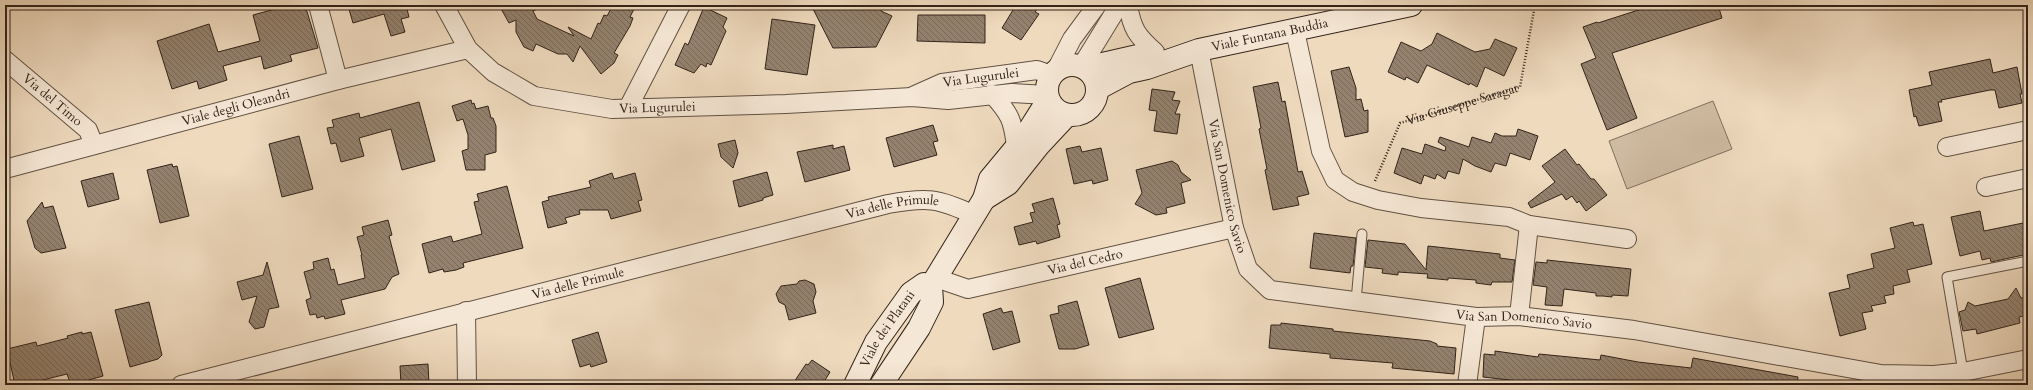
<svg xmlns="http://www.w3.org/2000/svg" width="2033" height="390" font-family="Cardo,serif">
	<defs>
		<pattern id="building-back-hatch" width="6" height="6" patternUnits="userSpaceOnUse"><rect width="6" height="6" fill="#94826f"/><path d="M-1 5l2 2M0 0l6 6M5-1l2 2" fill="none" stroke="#796a5a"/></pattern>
	</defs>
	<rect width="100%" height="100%" fill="#efdabe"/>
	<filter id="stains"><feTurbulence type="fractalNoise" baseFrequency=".005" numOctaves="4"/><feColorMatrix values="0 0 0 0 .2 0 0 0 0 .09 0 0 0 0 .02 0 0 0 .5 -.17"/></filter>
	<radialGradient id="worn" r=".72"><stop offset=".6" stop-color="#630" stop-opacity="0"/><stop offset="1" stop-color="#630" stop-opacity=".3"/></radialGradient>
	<path fill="#cfbba2" stroke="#806f5e" d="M1713,101L1732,149L1627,189L1609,141Z"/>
	<path fill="url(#building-back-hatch)" stroke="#32231a" d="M290,5H305L318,48L290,55L292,61L264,69L261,56L223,66L227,80L199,89L197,81L172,89L157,41L209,24L218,52L260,41L253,15Z
		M357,5H406L409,17L401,19L405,32L391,36L384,14L353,23L348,6Z
		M499,5H546L533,11L537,19L574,36L568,27L591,39L598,23L600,24L604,15L607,16L613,5H636L630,17L633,18L630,26L614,53L618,55L614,63L601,74L580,46L573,62L567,54H558L536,44L533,51L524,47L516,32V20L509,23Z
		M811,5H882L881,11L892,16L876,47L833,48Z
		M1016,5H1040L1035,12L1039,14L1021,40L1002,28Z
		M1654,5H1718L1722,18L1612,53L1637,118L1607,130L1581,64L1596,58L1583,27L1597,22L1598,23Z
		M704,7L727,18L723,27L726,31L711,65L707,63L706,67L701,64L694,73L675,65L685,43L688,45Z
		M918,15H985V43L917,41Z
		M772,19L815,25L807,75L765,69Z
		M1437,33L1475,52L1490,49L1495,39L1517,48L1504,76L1485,67L1477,87L1470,83L1469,85L1427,65L1418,83L1406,77L1405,80L1388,72L1401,42L1421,51L1432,44Z
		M1990,59L1993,73L2017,67L2022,94H2020L2022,103L1999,108L1995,90H1990L1941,100L1942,102H1938L1942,121L1919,126L1916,116L1914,117L1909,90L1932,85L1929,72Z
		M1349,67L1356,88V100L1361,99L1364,111L1368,110V132L1345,137L1331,71Z
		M1278,82L1282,102L1285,101L1298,172L1302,171L1309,194L1297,197L1299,205L1273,210L1265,170L1267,169L1259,129L1261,128L1253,87Z
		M1152,89L1175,92L1172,100L1180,101L1175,114H1180L1177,134L1154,131L1157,111L1149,110Z
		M471,100L472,104L474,103L476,109L488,106L491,118H493L496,126V152L485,155V170H466L462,151L468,149V135L463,119L457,121L452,106Z
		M419,102L435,161L402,170L391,129L359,138L364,156L341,162L336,143L331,144L327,128L334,127L332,120L359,113L360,118Z
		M933,125L938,141L933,142L937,155L894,167L886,138Z
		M1518,129L1538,136L1530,160L1510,153L1506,166L1495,163L1491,172L1475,166L1463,159L1459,174L1448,171L1445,179L1437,174L1435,179L1424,175L1421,184L1394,173L1402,148L1422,154L1425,144L1445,151L1446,147L1438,142L1440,137L1469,147L1472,137L1491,143L1495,133L1502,136H1516Z
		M299,136L313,189L282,197L269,144Z
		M735,140L738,153L733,168L721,157L718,144Z
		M833,145V149L844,146L850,170L805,182L797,152Z
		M1080,146L1082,152L1101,148L1108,180L1093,184L1092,180L1074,184L1066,149Z
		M1565,149L1577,165L1579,164L1591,179H1594L1607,195L1586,211L1579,201L1577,203L1572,196L1566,200L1562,194L1531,208L1528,203L1555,182L1542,166Z
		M1172,161L1178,165L1181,172L1191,180L1181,183L1185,203L1166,208L1167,213L1156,215L1135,204L1142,193L1136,170Z
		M172,164L173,167L177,166L189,216L160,223L147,170Z
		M767,172L773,195L763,198V200L739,207L733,181Z
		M113,173L119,199L88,207L81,181Z
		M612,173L614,179L635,173L642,200L638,201L641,211L611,219L608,210H579L580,214L565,218L567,223L548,228L542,202L549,200L548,197L591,187L589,181Z
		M507,186L523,248L463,263L464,267L456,270L444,272L443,269L429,273L422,244L451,236L453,242L482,234L474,202L479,201L477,194Z
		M1053,198L1060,224L1057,225L1060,237L1037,244L1036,241L1019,245L1014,227L1033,222L1030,213L1035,212L1032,204Z
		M42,202L44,208L53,206L66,248L41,253L35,248L27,221Z
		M1980,211L1984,231L2028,222V254L1991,262L1990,258L1982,260L1980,251L1960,256L1951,217Z
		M388,220L392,235L389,236L399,274L392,277L385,289L341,300L345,314L325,319L324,316L317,318L316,314L310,315L306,300L311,298L304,272L314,269L313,262L328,258L331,270L334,269L338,285L365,278L361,255H362L357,237L364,235L362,227Z
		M1913,222L1914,226L1923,224L1932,264L1907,270L1910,282L1893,286L1894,294L1884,296L1886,303L1871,306L1873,311L1862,313L1866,329L1840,336L1829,293L1850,288L1847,275L1874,268L1871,254L1895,248L1890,228Z
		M1314,233L1356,238L1353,266H1351L1350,273L1310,268Z
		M1368,240L1405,244L1426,270L1428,246L1500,254V258L1515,260L1512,282H1492L1491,285L1476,283V280L1448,278V280L1427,278L1428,274L1398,272V275L1382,273L1383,269L1365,267Z
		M1547,260L1631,269L1628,296L1612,295V297L1603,296H1596V293L1564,289L1562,306L1545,305L1547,287L1533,285L1536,262L1547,263Z
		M267,262L279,307L269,309L264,327L255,329L249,322L257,296L242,300L237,282L263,275Z
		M1140,278L1154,329L1119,338L1105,288Z
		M805,280L814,284L816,292L813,301L816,313L789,320L785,305L779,302L776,294L781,286L797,284L799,281Z
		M2016,288L2021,298L2028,297V315L2019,317L2020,323L1977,334L1976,329L1963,331L1959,312L1965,310L1968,302L1975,306L2008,299Z
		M1077,301L1089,345L1075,349H1059L1050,315L1059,313L1058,306Z
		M149,302L162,355L158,359L130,367L115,310Z
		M1001,308L1003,313L1012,311L1020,342L993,350L983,314Z
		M1281,323L1333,329V331L1430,341L1437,344V346L1456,348L1454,374L1392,368L1393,363L1330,358V354L1269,348L1271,325H1281Z
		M82,332V334L91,332L103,376L71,385L67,374L23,385H15L7,349L36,342L37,346L68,338L67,336Z
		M598,332L607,362L591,367L590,364L580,367L572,340Z
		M1495,351L1538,357L1539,354L1600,360L1601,355L1638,362L1691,368L1693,358L1798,377L1797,385H1579L1546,381L1544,384L1483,377L1484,354L1495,355Z
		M812,360L830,372L822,385H792L806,364L808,365Z
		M428,364L429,385H401L400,366Z"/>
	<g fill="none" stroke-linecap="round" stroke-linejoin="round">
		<defs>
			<path id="service" d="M1356,301L1362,234
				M1963,372L1947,277L2028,261"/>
			<g id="minor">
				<path d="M318,5L338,80"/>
				<path id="s2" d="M444,5L468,49L493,72L534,96L612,109L786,104L912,97L948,100L1012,93L1047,95"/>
				<path d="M1128,5C1132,29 1137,36 1155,52"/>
				<path d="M1295,31L1321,151L1335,180L1353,192L1378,200L1421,208L1509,217L1529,225L1627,239"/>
				<path id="s3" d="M1199,50L1234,228L1248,269L1270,290L1476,317L1519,316L1634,330L1881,374L1934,375L1963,372L2028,359"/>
				<path id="s4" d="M5,60L88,130L94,145"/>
				<path d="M1081,67L1119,5"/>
				<path d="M1056,70L1072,39L1097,5"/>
				<path d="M992,94C1010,114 1013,120 1016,147"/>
				<path id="s5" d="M913,96L942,83L1037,70L1051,75"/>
				<path d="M628,108L681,5"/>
				<path d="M1947,147L2028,130"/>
				<path id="s6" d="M5,169L338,80L468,49"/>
				<path d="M1986,187L2028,178"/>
				<path id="s7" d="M936,278L968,289L1234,228"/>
				<path d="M466,311L467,385"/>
				<path d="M1519,316L1529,225"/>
				<path id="s8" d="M181,385L888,204C927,197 938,198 974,215"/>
				<path d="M1467,385L1476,317"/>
			</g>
			<g id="secondary">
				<circle cx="1072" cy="90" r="25"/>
				<path d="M1085,68L1142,55"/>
				<path id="s9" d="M1097,89L1129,72L1147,68L1199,50L1411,5"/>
				<path d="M984,199L1008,184L1039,145L1067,115"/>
				<path id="s10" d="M855,385L876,342L911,293L924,284L931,286"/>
				<path d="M881,385L919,328L932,302L931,286L984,199L990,179L1024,138L1048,100"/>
			</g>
		</defs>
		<use href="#service" stroke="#615143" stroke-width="11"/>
		<use href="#minor" stroke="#615143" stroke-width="20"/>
		<use href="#secondary" stroke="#32231a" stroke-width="24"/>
		<path stroke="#32231a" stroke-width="2.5" stroke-dasharray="1 2" stroke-linecap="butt" id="s1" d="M1375,181L1400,123L1520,87L1535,5"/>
		<use href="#service" stroke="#f5e7d5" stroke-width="9"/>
		<use href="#minor" stroke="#f5e7d5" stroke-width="18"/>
		<use href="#secondary" stroke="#f5e7d5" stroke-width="22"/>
	</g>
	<g text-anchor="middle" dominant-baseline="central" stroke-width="3" stroke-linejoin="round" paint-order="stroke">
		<g font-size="13" fill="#32231a" stroke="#f5e7d5">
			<text stroke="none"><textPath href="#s9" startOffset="182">Viale Funtana Buddia</textPath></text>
			<text stroke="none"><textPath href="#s5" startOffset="71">Via Lugurulei</textPath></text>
			<text stroke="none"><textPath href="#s4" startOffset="62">Via del Timo</textPath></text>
			<text stroke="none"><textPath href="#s1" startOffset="128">Via Giuseppe Saragat</textPath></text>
			<text stroke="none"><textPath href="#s6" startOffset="239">Viale degli Oleandri</textPath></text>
			<text stroke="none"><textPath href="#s2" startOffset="256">Via Lugurulei</textPath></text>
			<text stroke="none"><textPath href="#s3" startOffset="139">Via San Domenico Savio</textPath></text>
			<text stroke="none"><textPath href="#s8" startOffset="734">Via delle Primule</textPath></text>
			<text stroke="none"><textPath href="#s7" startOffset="154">Via del Cedro</textPath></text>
			<text stroke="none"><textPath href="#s8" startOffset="410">Via delle Primule</textPath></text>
			<text stroke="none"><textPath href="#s3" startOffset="511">Via San Domenico Savio</textPath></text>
			<text stroke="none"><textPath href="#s10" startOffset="65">Viale dei Platani</textPath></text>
		</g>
	</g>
	<rect width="2033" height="390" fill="none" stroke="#efdabe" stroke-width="20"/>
	<rect x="6" y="6" width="2021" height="378" fill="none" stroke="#32231a" stroke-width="2"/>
	<rect x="10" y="10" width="2013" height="370" fill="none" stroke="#32231a"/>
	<rect width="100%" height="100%" filter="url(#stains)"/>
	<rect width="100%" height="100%" fill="url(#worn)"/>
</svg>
